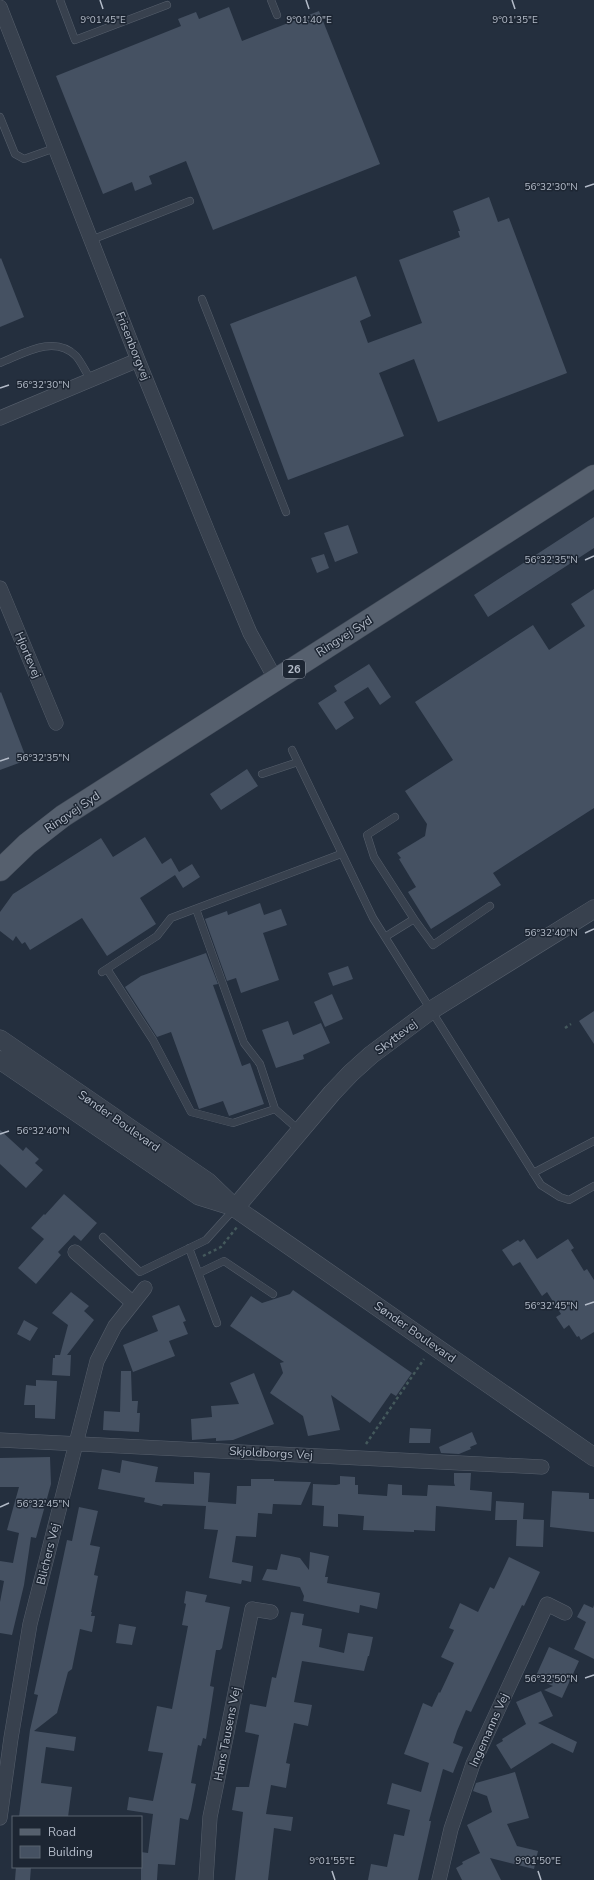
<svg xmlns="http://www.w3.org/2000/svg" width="594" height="1880" font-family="'Nunito Sans',sans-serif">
	<rect width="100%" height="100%" fill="#242f3e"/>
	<path fill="#455162" d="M229,7L242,41L319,11L380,164L213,230L186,161L149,176L152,184L135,191L132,182L103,194L56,76L181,26L178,19L196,12L199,19Z
		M489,197L498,222L509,218L567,373L438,422L414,359L379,373L404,436L288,480L230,324L356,276L371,316L360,321L368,343L422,323L399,260L460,237L458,231H460L453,211Z
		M1,258L24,317L0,327V259Z
		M594,517V548L488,617L474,595Z
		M348,525L358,553L335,562L324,533Z
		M324,554L329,568L317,573L311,558Z
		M594,589V808L493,873L501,885L431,929L408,892L416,887L399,859L401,858L397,853L425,836L427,824L405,791L453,760L415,702L533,625L549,650L585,626L571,604Z
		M369,664L391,697L380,705L368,687L344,702L354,718L336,730L318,703L337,691L334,686Z
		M1,692L27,760L0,770V693Z
		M247,769L258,786L221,810L210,794Z
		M145,837L162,864L171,858L179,872L192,864L200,877L183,888L175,875L140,898L156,924L107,956L82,918L30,950L25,942L22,944L16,936L13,941L0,931V912L13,894L101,838L113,857Z
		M260,903L264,915L281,909L287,925L263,933L279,980L241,993L236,978L227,981L205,919L227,911L228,915Z
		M206,953L218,984L213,985L242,1066L250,1063L264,1104L229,1116L223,1101L199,1109L171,1032L157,1037L125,987L141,976Z
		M348,966L353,979L333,986L328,973Z
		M332,994L343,1019L325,1027L314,1002Z
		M594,1011V1044L579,1021Z
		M288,1021L293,1035L321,1023L330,1043L303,1055L304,1059L276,1068L262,1030Z
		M0,1130L23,1151L26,1147L39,1159L35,1163L43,1170L26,1188L0,1164Z
		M64,1194L97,1223L81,1241L74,1235L58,1252L61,1255L36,1284L18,1268L44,1239L31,1228L44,1214L45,1215Z
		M524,1239L537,1259L568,1239L574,1248L571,1250L584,1271L587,1269L594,1280V1332L581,1340L579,1336L577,1337L569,1325L564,1329L556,1317L561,1314L547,1292L542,1296L520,1262L513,1266L502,1250L518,1240L520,1242Z
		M293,1290L412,1373L396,1396L391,1393L370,1423L331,1395L340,1430L308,1436L303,1416L270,1393L283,1373L280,1363L284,1362L230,1326L251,1296L262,1303L290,1294Z
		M71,1292L89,1306L84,1311L94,1320L67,1355H71L70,1376L52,1375L53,1358H55V1355H60L68,1325L52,1313Z
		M179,1305L186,1321L183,1322L188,1334L169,1341L175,1356L133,1372L123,1345L158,1331L152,1316Z
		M24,1320L38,1328L30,1341L17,1334Z
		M121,1371H131L132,1401H138L137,1413H140L139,1432L103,1430L104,1411L120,1412Z
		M254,1373L274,1424L233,1440L216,1441V1438L192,1440L191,1419L212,1417L211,1406L239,1404L230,1383Z
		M36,1380L57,1381L55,1419L35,1418V1405H24L26,1385L36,1386Z
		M410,1428L431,1429L430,1443H409Z
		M472,1432L477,1444L470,1447L471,1449L459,1454L441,1453L439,1447Z
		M50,1457L51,1484L36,1538L31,1537L24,1585L12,1635L0,1633V1602L4,1581L0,1580V1561L13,1563L19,1533L7,1530L19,1487H0V1458Z
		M122,1460L158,1467L155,1482L194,1484V1472L210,1473L208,1502L236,1504L237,1486H251V1479H274V1481L311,1482L301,1505L273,1504L272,1514L258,1513L256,1537L236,1536L232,1562L253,1566L251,1582L242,1580L241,1584L209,1578L218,1530L204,1529L206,1506L163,1504L162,1506L144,1502L145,1498L98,1489L102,1469L120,1473Z
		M454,1473H471L470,1490L492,1492L491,1511L436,1506L435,1531L414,1530V1532L363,1530L364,1516L338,1514V1527L323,1526L324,1506L312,1505L313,1484L336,1485L340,1484V1476L355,1477V1485H358V1494L387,1496L388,1484L402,1485V1495L427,1496L428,1485L455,1486L454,1483Z
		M552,1491L589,1493V1499H594V1532L550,1527Z
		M496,1501L524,1503L523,1519L544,1520L543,1547L516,1546L517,1520H495Z
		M79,1507L98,1511L90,1545L100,1547L94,1575L98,1576L91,1612H92L91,1616H95L92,1632L80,1629L72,1669L68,1672L57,1713L34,1731L76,1737L74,1751L46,1747L41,1783L72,1787L68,1817H19L30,1730L38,1695L34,1694L67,1540L72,1541Z
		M310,1552L329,1556L325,1577H328L327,1583L380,1593L377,1609L360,1605L359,1613L303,1601L304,1596L300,1587L262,1580L267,1569L277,1570L281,1554L300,1558L309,1570Z
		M509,1557L540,1572L524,1606L522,1605L471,1712L466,1710L457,1731L453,1743L463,1747L453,1773L443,1769L429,1821H431L430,1827L418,1880H368L371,1864L387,1867L394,1834L404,1836L410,1810L387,1804L392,1783L421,1792L429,1763L404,1754L423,1703L432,1707L439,1692L440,1693L454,1663L441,1657L454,1630L449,1628L460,1603L478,1612L490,1587L494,1589Z
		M186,1591L207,1595L205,1602L230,1607L222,1648L220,1650H216L210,1686L214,1687L206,1739L203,1738L201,1746L198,1745L191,1783L196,1784L191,1810L188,1820L180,1818L175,1865L158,1864L157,1880H141V1852L148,1853L153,1814L127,1810L129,1797L153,1801L163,1753L148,1751L157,1706L172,1709L188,1626L182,1625L186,1604L184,1603Z
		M584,1604L593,1608L594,1605V1659L574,1649L586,1622L577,1617Z
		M291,1612L304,1614L302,1625L322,1629L319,1647L344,1653L348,1633L373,1637L369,1656H368L364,1671L302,1661L294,1702L312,1705L308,1726L294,1723L286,1763L290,1764L286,1788L271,1785L266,1814L293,1817L291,1831L274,1828L268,1880H235L243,1812L232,1810L236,1787H249L259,1735L245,1732L250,1704L266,1707L272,1677L276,1678Z
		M119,1624L136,1627L132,1645L116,1643Z
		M549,1647L579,1661L562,1698L544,1690L553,1686L535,1678Z
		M541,1691L553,1716L538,1723L577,1742L573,1753L552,1743L511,1769L496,1745L503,1741L502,1739L526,1724L516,1702Z
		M515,1772L529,1818L507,1824L517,1846L538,1851L534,1869L490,1858L501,1880H462L456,1868L463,1864L462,1862L480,1853L467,1825L492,1812L487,1796L473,1791L476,1783Z
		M16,1867H31L30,1880H15Z"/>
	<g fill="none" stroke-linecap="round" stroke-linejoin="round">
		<defs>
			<path id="service" d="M60,0L75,40L167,5
				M271,0L277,15
				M0,117L15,154L24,159L55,148
				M91,240L190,201
				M202,299L286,512
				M0,363C23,354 54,334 76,356C82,363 86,373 91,380
				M292,750L373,918L541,1185L560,1197L569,1200L594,1186
				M262,774L298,762
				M395,817L367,835L374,857L414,919
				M196,909L244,1043L260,1064L275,1109L300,1131
				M385,937L414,919L433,945L490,906
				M107,969L153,1040L191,1112L233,1123L275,1109
				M102,972L157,936L171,918L341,854
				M533,1173L594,1141
				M103,1237L140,1272L206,1240L235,1208
				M189,1248L217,1323
				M199,1273L224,1261L273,1294"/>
			<path id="minor" d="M0,7L138,360L210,537L250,633L276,680
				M0,418L138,360
				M0,588L56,723
				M75,1252L133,1303
				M0,1440L542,1467
				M0,1818L11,1738L30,1624L97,1361L115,1326L145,1288
				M206,1880L210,1817L252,1609L271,1612
				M439,1880L451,1829L473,1764L547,1604L565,1613"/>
			<path id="tertiary" d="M0,1039L208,1182L235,1208L594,1457
				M0,1060L199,1196L231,1206
				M235,1208L332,1093L351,1073L371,1055L430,1011L594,909"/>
			<path id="primary" d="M0,870L27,844L63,816L594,476"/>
		</defs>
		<use href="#service" stroke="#565f6c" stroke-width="8"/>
		<use href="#minor" stroke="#565f6c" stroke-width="15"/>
		<use href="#tertiary" stroke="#565f6c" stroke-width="19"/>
		<use href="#primary" stroke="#414a57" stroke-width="23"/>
		<path stroke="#44595c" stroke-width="2.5" stroke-dasharray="3 3" stroke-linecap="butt" d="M565,1028L571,1024
			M203,1256L221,1247L237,1227
			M366,1444L424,1359"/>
		<use href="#service" stroke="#38414e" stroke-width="7"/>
		<use href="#minor" stroke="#38414e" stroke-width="14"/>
		<use href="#tertiary" stroke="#38414e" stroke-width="18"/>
		<use href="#primary" stroke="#56606e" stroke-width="22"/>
	</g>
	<path fill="none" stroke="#b4bcc9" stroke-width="1.5" d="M100,0L103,9M306,0L309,9M512,0L515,9M585,187L594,184M0,388L9,385M585,560L594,556M0,761L9,758M585,933L594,929M0,1134L9,1131M585,1305L594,1302M0,1507L9,1503M585,1678L594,1675M332,1871L335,1880M538,1871L541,1880"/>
	<g text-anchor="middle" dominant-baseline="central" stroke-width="3" stroke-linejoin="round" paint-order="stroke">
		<rect fill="#1d2633" stroke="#878f9c" stroke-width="1" x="283" y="660" width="22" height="18" rx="3"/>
		<g font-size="11" font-weight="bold" fill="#b4bcc9">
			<text x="294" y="669">26</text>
		</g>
		<g font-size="12" fill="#b4bcc9" stroke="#1d2633">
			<text transform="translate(133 346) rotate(68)">Frisenborgvej</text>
			<text transform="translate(344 636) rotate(-33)">Ringvej Syd</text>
			<text transform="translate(28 655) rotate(67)">Hjortevej</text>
			<text transform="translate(72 812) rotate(-34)">Ringvej Syd</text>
			<text transform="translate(396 1037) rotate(-37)">Skyttevej</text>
			<text transform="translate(119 1121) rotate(35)">Sønder Boulevard</text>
			<text transform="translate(415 1332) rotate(35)">Sønder Boulevard</text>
			<text transform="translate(271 1453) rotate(3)">Skjoldborgs Vej</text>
			<text transform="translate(48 1554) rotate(-76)">Blichers Vej</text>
			<text transform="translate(489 1730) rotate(-66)">Ingemanns Vej</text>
			<text transform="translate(227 1734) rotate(-79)">Hans Tausens Vej</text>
		</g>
	</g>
	<g font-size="10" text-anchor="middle" fill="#b4bcc9" stroke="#1d2633" stroke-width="3" stroke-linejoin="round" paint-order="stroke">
		<text x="103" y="23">9°01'45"E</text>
		<text x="309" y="23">9°01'40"E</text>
		<text x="515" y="23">9°01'35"E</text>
		<text x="551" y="190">56°32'30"N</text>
		<text x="43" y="388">56°32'30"N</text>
		<text x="551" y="563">56°32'35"N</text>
		<text x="43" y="761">56°32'35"N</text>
		<text x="551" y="936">56°32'40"N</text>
		<text x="43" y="1134">56°32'40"N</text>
		<text x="551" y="1309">56°32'45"N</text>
		<text x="43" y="1507">56°32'45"N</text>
		<text x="551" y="1682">56°32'50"N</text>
		<text x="332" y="1864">9°01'55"E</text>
		<text x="538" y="1864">9°01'50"E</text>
	</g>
	<rect x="12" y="1816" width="130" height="52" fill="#1d2633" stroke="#59626f"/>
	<rect x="20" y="1829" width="20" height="6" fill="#56606e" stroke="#59626f"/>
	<text x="48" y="1836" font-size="12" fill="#b4bcc9">Road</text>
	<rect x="20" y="1846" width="20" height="12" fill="#455162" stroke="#59626f"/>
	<text x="48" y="1856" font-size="12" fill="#b4bcc9">Building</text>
</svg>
